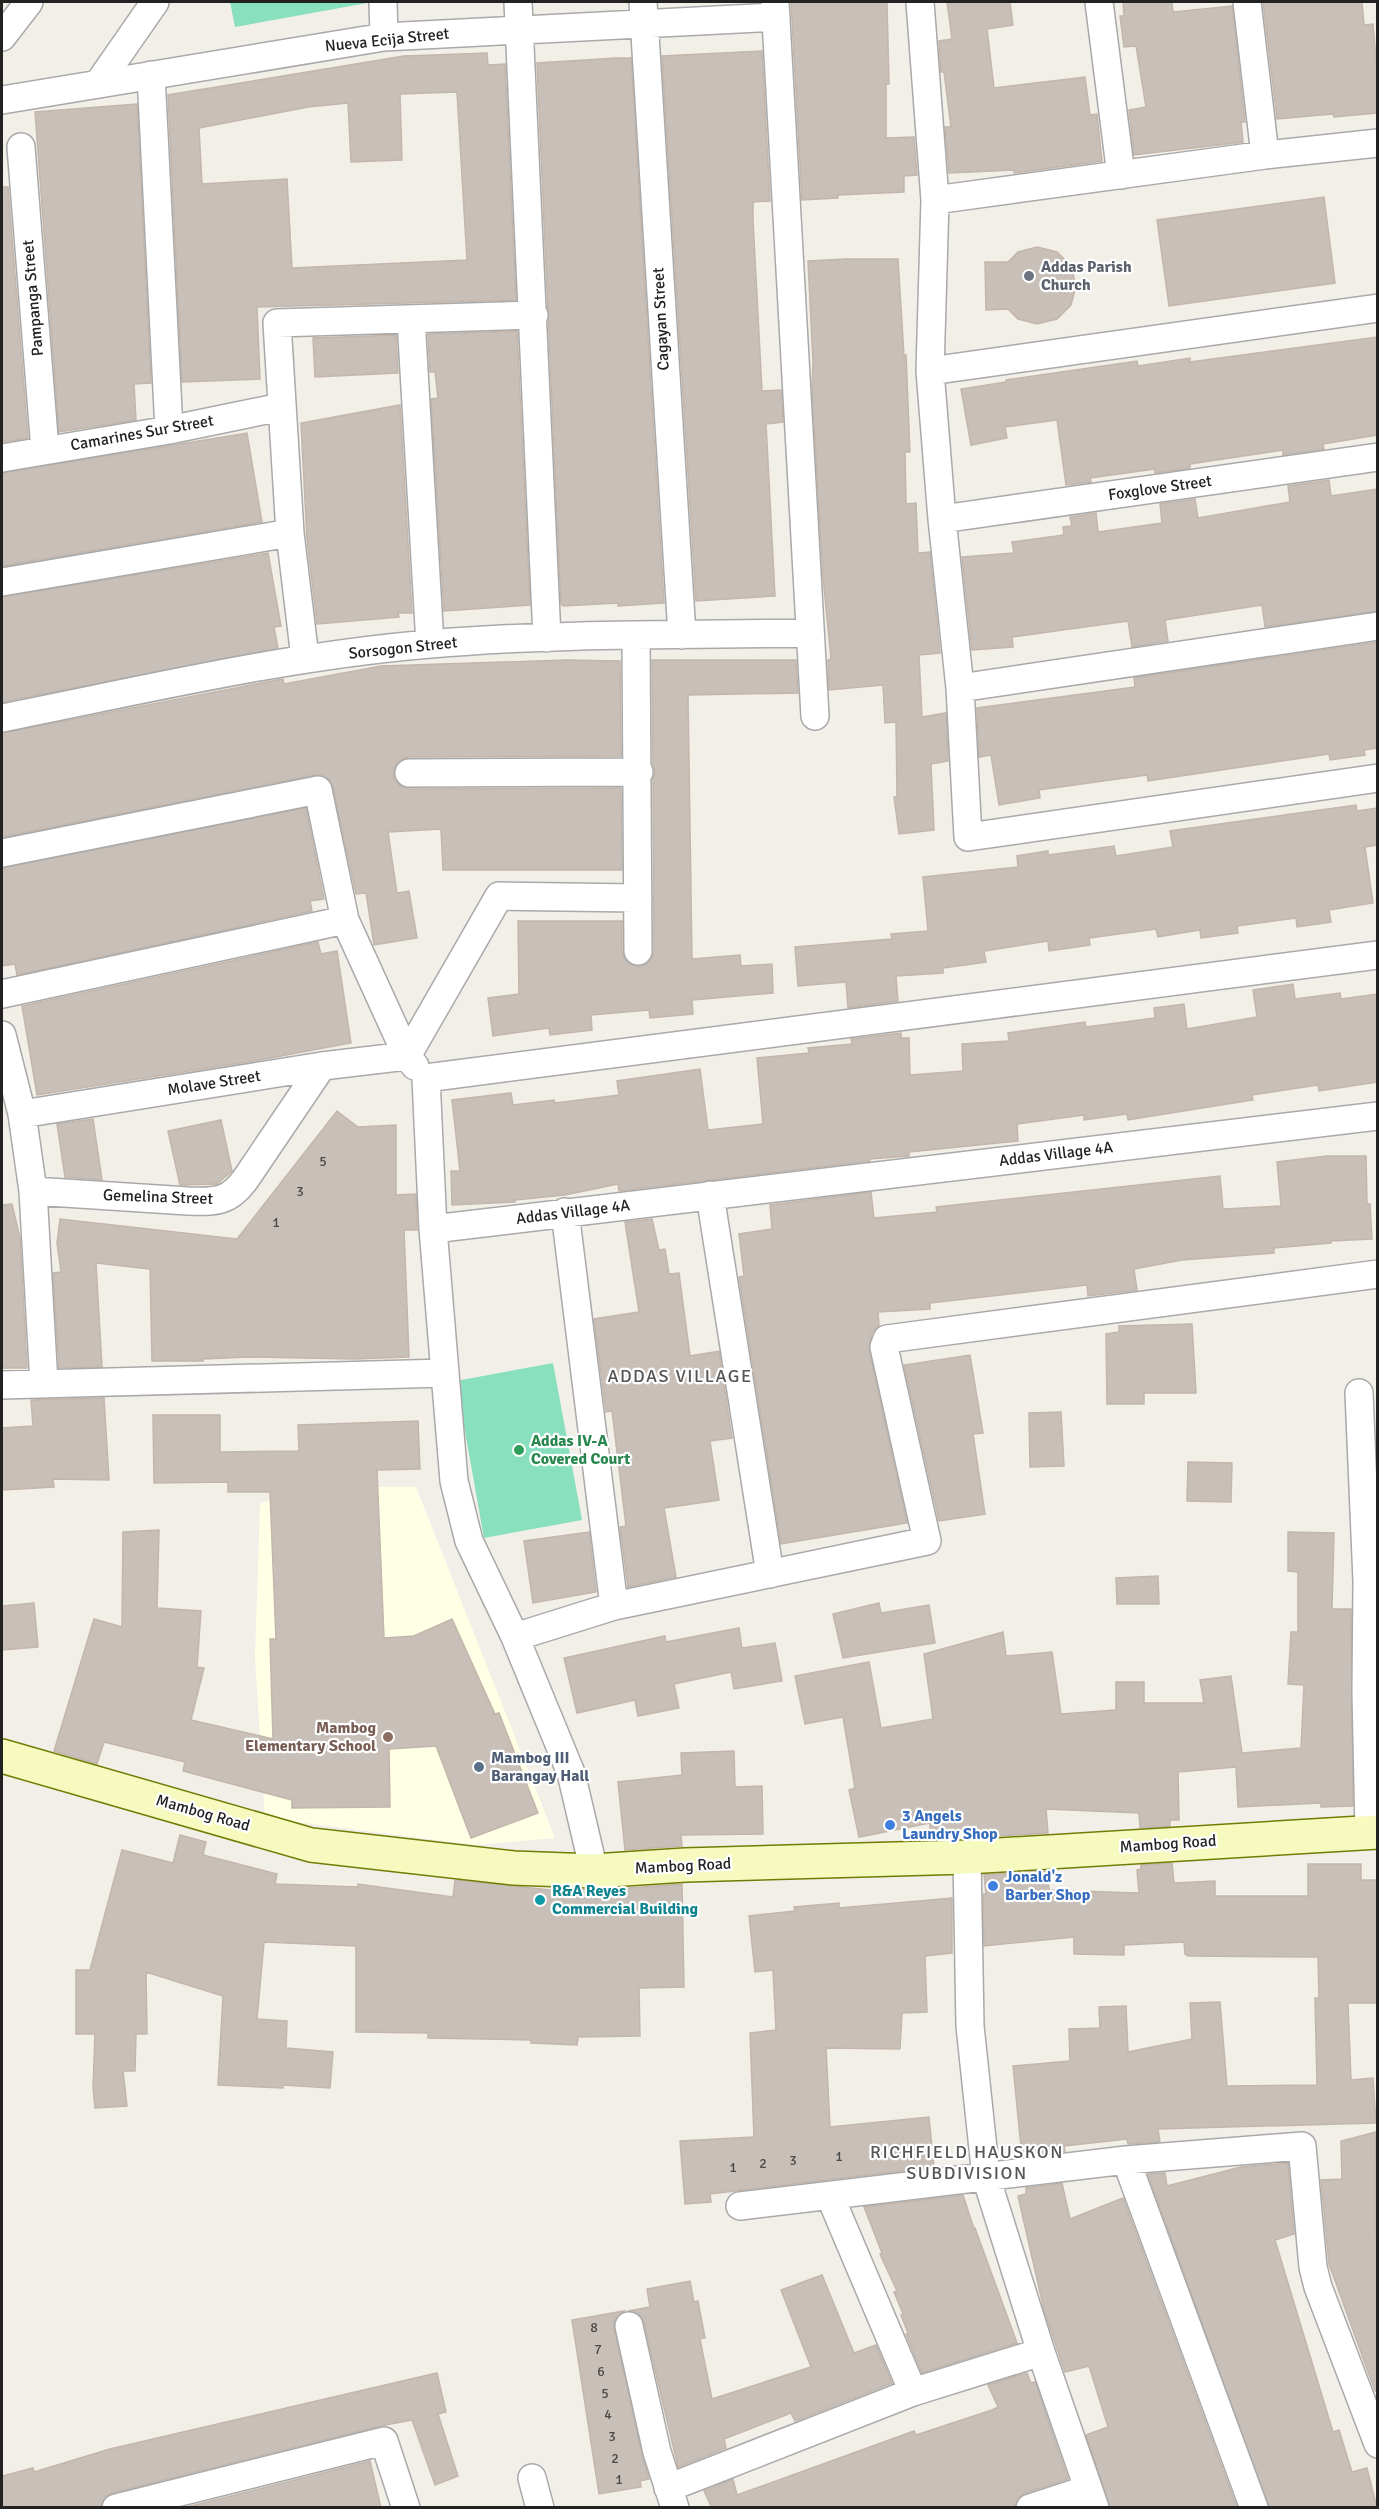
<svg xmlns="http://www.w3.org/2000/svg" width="1379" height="2509" font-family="Signika,sans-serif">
	<rect width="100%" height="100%" fill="#f2efe9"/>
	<path fill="#ffffe5" d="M305,1487H416L555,1838L476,1845L265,1818L255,1657L260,1504Z"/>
	<path fill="#88e0be" d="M230,2H373L235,27Z
		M553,1363L582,1520L484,1538L456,1381Z"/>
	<path fill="#c7bfb8" stroke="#c4b6ab" stroke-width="1.5" fill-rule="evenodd" d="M791,2H887L889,84H886V138L914,137L917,175L904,176V192L838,195V198L802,200Z
		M947,2H1010L1013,25L987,29L994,88L1085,77L1090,115L1097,114L1102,161L1014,173V170L949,173L945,127H951L944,72H941L939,41L952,39Z
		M1123,2H1172L1173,12L1232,6L1245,122H1241L1243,142L1134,155L1129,110L1146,107L1136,46L1124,47L1120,16H1124Z
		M1263,2H1362L1364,25L1373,24L1377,71V113L1334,117L1333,114L1277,119Z
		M762,51L770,201L753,202V220L762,391L781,390L783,422L766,424L775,596L696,601L662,56Z
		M487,53L488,65L505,64L516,300L257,307L260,379L182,382L168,95L404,56ZM457,92L467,260L292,268L287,179L202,184L199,128L308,107L348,103L351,162L402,160L400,94Z
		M616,58H631L664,603L618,606V603L563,606L561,604L537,63Z
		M137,104L151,383L134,384L136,420L59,432L35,112Z
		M2,187H8L28,438L2,442Z
		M1324,197L1335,283L1169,306L1157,220Z
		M1037,247L1057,252L1071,266L1076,286L1071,305L1057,319L1037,324L1018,319L1008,309L986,310L985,262H1008L1018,252Z
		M846,259H898L904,356L906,355L910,452H905L906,504L916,503L918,553L930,552L940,653L919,655L922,717L946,713L948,761L931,764L934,830L899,834L894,797H897L896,722L885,723L883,685L829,690L828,660L831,659L823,577L812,388L813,362L808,261Z
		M517,331L530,605L444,611L431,399L438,398L435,372H430L428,334Z
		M396,335L398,373L315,377L313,338Z
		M1377,337V435L1323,444L1324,449L1283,455V450L1190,464V468L1155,473V469L1090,478L1091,482L1066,485L1057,420L1005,427L1007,438L971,445L961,389L1006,382V380L1137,361L1138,366L1190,358V362Z
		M400,405L412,613H398L399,617L317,624L307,539L301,423Z
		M247,433L262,522L2,566V473Z
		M1329,480L1331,496L1377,489V611L1265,627L1262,605L1165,620L1168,641L1132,647L1128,621L1012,637L1013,647L972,650L962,557L1014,553L1012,542L1064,535L1063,527L1072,526L1070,517L1096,513L1098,532L1162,523L1160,504L1195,499L1198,518L1290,502L1288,486Z
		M268,553L281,626L274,627L278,648L2,702V597Z
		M1377,642V748L1364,750L1365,755L1330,760L1329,754L1148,781L1147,775L1096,782L1039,790L1040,798L999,805L991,755L979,757L977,708L1135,687L1134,678Z
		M568,660L620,661L621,756L409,757L402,759L396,765L393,774L395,780L401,786L409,789L621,788L622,870H443L441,829L388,832L397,893L409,891L417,938L374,945L366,893L356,894L333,787L329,779L322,775H315L2,837V733L271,681L283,679L284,684L381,666Z
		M652,660H796L798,693L688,695L692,959L740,955L741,966L772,964L773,993L692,1000L693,1014L650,1018L649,1010L591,1015L592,1030L550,1035L549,1028L493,1036L488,998L519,994L518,921H622V951L625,959L631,965L639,967L646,964L652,958L654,951L653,780L655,771L653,764Z
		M1356,805L1357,811L1377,808V845L1365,847L1373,903L1329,910L1331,922L1297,927L1296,918L1237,926L1238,933L1201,938L1200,930L1158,937L1156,929L1089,938L1090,945L1049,951L1048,941L984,951L986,962L943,968V973L896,976L898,1001L848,1008L846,982L798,986L795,947L892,939L891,934L928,931L923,877L1018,867L1017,856L1048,851V855L1114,846L1116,856L1173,847L1170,831Z
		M306,808L324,899L310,901L312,911L17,975L15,964L2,966V868Z
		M318,942L321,954L337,951L351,1043L265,1059L37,1095L22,1006Z
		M1293,984L1295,999L1340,993L1341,999L1377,994V1082L1319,1091L1318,1085L1252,1095L1253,1100L1128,1120L1127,1114L1084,1120V1115L1017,1124L1018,1141L909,1152V1156L869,1159L870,1161L619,1191L618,1184L565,1195L515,1200V1202L452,1205L451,1171H460L452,1100L511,1093L513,1105L554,1100L555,1103L619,1095L617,1081L700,1069L708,1130L763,1124L757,1058L809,1053L808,1048L852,1044L851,1039L901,1033V1038H909L910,1075L963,1071L962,1044L1009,1041L1008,1033L1085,1022L1086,1027L1155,1018L1154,1008L1184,1004L1187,1029L1257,1017L1253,990Z
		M337,1111L358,1127L396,1125V1195L416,1194L417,1230H404L409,1357L354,1359L249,1357L203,1359V1361H152L150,1269L96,1263L102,1367L59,1368L53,1273L61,1272L57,1243L60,1219L237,1239Z
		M93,1119L102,1180L65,1177L57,1124Z
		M221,1120L232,1171L217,1184L180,1185L168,1131Z
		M1327,1156H1366L1367,1204H1370L1372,1239L1331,1241V1243L1274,1248V1253L1182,1260L1134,1269L1137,1290L1088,1296L1087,1285L930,1303V1309L878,1312L879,1326L872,1333L869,1350L907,1523L781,1544L739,1277L744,1276L739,1234L772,1229L770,1205L871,1192L874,1218L937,1212L936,1207L1220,1176L1223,1209L1281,1206L1277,1162Z
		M12,1204L20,1238L27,1368H2V1205Z
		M652,1219L659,1250L665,1249L669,1274L679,1273L690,1356L719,1351L732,1438L710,1441L719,1500L664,1508L676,1577L628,1587L620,1527L626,1526L612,1411L606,1412L594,1319L639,1312L625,1222Z
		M1192,1324L1196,1393H1144V1404H1107L1106,1334L1119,1332V1326Z
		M970,1355L983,1433L973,1434L985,1514L939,1521L904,1365Z
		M104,1398L109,1480L53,1479L54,1487L2,1490V1428L33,1426L31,1400Z
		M1061,1412L1064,1466L1030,1467L1029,1413Z
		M153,1415H220V1452L299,1451L298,1425L418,1421L420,1469L377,1470L384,1638L414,1636L452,1619L495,1714L499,1713L538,1813L471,1838L436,1746L389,1749L390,1807L292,1808V1800L183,1771L185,1762L104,1742L97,1764L54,1751L94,1619L122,1627L123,1532L159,1530L157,1608L201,1611L197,1667L204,1668L191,1720L273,1739L270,1639H276L270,1492H228V1482L154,1483Z
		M1188,1462L1232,1463L1231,1502L1187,1501Z
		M589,1532L596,1592L533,1603L524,1541Z
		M1288,1532L1334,1533L1332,1609H1351L1353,1806L1321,1807V1803L1238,1807L1236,1767L1178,1772L1179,1820H1170V1826L1140,1828L1139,1813L1046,1809L1048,1833L980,1837L979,1829L930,1831V1823L859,1837L849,1790L855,1788L843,1717L805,1724L795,1676L869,1662L881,1728L933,1719L924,1654L1003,1632L1006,1656L1052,1652L1061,1714L1116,1710V1682H1144V1703H1204L1200,1680L1231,1676L1242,1753L1301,1748L1304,1685L1288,1684L1291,1632H1298V1572L1288,1571Z
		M1158,1576L1159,1604H1117L1116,1578Z
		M34,1603L38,1647L2,1650V1606Z
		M879,1603L881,1613L929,1605L935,1643L843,1658L833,1614Z
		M739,1628L742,1648L775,1643L782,1681L734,1689L731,1672L674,1684L679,1708L638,1716L635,1700L577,1713L564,1658L665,1636L666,1642Z
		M734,1751L735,1787L762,1786L763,1834L681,1835L682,1846L625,1850L618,1782L682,1775L681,1753Z
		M180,1835L206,1842L203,1855L277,1874L275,1884L358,1887V1884L453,1897L455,1880L579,1893V1889L629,1888L682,1884L684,1987L639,1988L640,2036L578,2037L577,2045L531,2043V2040L428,2038V2033L356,2032V1946L264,1942L257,2019L287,2021L286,2048L333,2052L330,2088L283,2085V2088L218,2085L223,1996L146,1972L147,2034H136L135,2071H123L127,2106L95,2108L93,2087L95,2034H76V1970H90L122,1850L173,1863Z
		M1172,1863L1174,1883L1215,1881V1896H1308V1864H1361V1880H1377V2003H1348L1351,2080L1373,2078L1376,2123L1158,2129L1160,2142L1128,2144L1127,2139L1064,2146L1065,2151L1022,2157L1013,2066L1070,2061L1069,2029L1100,2028L1099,2007L1126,2006L1128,2052L1192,2039L1190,2003L1220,2002L1227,2086L1317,2085L1315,1998H1319L1318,1957L1188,1956L1185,1954L1184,1942L1124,1945V1955L1074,1954V1937L984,1946L983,1894H986L984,1875L1047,1871L1049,1890L1139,1893L1137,1870L1141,1869V1865Z
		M952,1898V1953L925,1956L927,2012L902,2013L900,2049L826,2048L830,2127L929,2117L934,2167L710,2194L711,2202L685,2204L680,2141L754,2137L750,2033L776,2030L773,1970L755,1972L749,1916L795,1911L794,1907L839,1903V1908Z
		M1376,2132L1377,2391H1375L1329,2264L1321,2180L1342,2179L1341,2141Z
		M1288,2163L1294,2234L1275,2240L1333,2432L1339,2430L1352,2472L1367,2468L1377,2508H1269L1148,2174L1165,2173L1167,2186L1241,2167Z
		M1062,2183L1070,2219L1123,2198L1237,2508H1110L1086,2435L1108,2427L1089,2366L1065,2372L1044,2310L1018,2196L1026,2194V2188Z
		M963,2195L974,2229L975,2228L1017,2343L922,2373L906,2334L908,2333L901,2315L903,2314L894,2292L897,2291L880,2254L882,2253L864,2207Z
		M822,2275L854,2353L876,2345L892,2383L795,2421L791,2413L724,2439L726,2448L678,2467L644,2323L640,2315L628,2311L650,2307L647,2289L690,2281L694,2302L698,2301L705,2338L700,2339L712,2399L811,2367L781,2290Z
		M624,2311L614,2321V2329L642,2455L649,2479L640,2481L641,2487L599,2494L572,2320Z
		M437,2373L446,2412L438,2414L458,2476L435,2485L412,2420L380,2426L112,2493L105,2497L101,2508H2V2476L33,2468L34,2472L110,2449Z
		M1027,2373L1031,2383L1035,2382L1068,2479L1025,2493L1018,2498L1015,2508H712L704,2491L733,2479L737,2495L914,2431L916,2435L992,2410L998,2407L988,2385Z
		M370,2461L381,2508H183Z"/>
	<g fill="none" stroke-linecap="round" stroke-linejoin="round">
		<defs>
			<path id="street" d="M383,2L384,37
				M518,2L547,638
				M643,2L682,635
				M775,2L815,716
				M920,2L935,200L930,371L942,519L960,688L968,837L1378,778
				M1099,2L1121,175
				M1247,2L1265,155
				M2,37L29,2
				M151,75L169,430
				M98,84L155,2
				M2,100L384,37L776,17
				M21,147L45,450
				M935,200L1265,155L1378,143
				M411,319L430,644
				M930,371L1378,308
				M2,458L169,430L281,407
				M942,519L1378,457
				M2,582L290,533
				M636,636L638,951
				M305,658L290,533L277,323L534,315
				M960,688L1378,626
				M2,718C143,690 285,656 430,644C556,633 683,635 810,633
				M409,773L639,772
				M2,853L318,790L345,920L407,1056L415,1066
				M2,994L345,920
				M2,1035L22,1114L33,1191L44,1384
				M22,1114L322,1066L407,1056L499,896L638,898
				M33,1191L188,1201C217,1202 230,1202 247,1177L322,1066
				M710,1195L770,1574
				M565,1212L614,1606
				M433,1229L426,1078L1378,955
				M2,1385L445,1373
				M1359,1393L1367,1581L1366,1692L1369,1832
				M515,1637L614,1606L927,1541L884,1347L887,1339L1378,1274
				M967,1857L970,2026L986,2177L1041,2352L1095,2508
				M594,1871L571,1773L515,1637L469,1541L454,1481L433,1229L1378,1116
				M1126,2160L1254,2508
				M830,2196L913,2392
				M740,2206L1126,2160L1302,2146L1313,2267L1318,2287L1378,2444
				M629,2326L657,2452L675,2508
				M532,2478L540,2508
				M668,2488L913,2392L1041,2352
				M116,2508L384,2441L406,2508
				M1030,2508L1088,2489"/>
			<path id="secondary" d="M2,1756L311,1845L513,1868L594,1871L685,1865L967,1857L1378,1832"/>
		</defs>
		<use href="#street" stroke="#a9a9a9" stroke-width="30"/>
		<use href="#secondary" stroke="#707d05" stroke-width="36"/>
		<use href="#street" stroke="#fff" stroke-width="27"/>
		<use href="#secondary" stroke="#f7fabf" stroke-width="33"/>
	</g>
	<circle fill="#6b7280" stroke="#fff" stroke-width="2" cx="1029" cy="276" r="6"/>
	<circle fill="#2e9e5b" stroke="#fff" stroke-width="2" cx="519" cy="1450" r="6"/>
	<circle fill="#8d6e63" stroke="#fff" stroke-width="2" cx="388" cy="1737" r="6"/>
	<circle fill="#5c6f8a" stroke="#fff" stroke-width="2" cx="479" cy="1767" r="6"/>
	<g fill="#3f7fe0" stroke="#fff" stroke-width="2">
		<circle cx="890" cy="1825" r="6"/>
		<circle cx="993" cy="1886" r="6"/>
	</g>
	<circle fill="#0f9aa8" stroke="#fff" stroke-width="2" cx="540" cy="1900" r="6"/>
	<g text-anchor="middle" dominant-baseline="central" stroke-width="4.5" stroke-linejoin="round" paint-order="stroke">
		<g font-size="14" fill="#4b4948">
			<text x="323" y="1161">5</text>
			<text x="300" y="1191">3</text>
			<text x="276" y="1222">1</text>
			<text x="839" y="2156">1</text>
			<text x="793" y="2160">3</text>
			<text x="763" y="2163">2</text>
			<text x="733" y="2167">1</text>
			<text x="594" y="2327">8</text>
			<text x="598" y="2349">7</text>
			<text x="601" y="2371">6</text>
			<text x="605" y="2393">5</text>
			<text x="608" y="2414">4</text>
			<text x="612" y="2436">3</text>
			<text x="615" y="2458">2</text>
			<text x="619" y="2479">1</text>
		</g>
		<g font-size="16" fill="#222" stroke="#fff">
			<text transform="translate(387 40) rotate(-6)">Nueva Ecija Street</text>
			<text transform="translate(33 298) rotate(-95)">Pampanga Street</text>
			<text transform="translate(661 319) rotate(-93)">Cagayan Street</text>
			<text transform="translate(142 433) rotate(-10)">Camarines Sur Street</text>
			<text transform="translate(1160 488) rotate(-8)">Foxglove Street</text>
			<text transform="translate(403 648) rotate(-6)">Sorsogon Street</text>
			<text transform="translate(214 1083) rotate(-9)">Molave Street</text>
			<text transform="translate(1056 1154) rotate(-7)">Addas Village 4A</text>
			<text transform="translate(158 1197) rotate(2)">Gemelina Street</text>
			<text transform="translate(573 1212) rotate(-7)">Addas Village 4A</text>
			<text transform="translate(203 1813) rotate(16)">Mambog Road</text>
			<text transform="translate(1168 1844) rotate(-4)">Mambog Road</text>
			<text transform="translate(683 1866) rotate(-3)">Mambog Road</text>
		</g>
		<g font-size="16" font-weight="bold" fill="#5b616d" stroke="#fff" text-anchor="start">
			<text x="1041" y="267">Addas Parish<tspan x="1041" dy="18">Church</tspan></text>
		</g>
		<g font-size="16" font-weight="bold" fill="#27864d" stroke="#fff" text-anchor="start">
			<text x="531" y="1441">Addas IV-A<tspan x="531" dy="18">Covered Court</tspan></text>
		</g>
		<g font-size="16" font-weight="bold" fill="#785e54" stroke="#fff" text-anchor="end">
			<text x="376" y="1728">Mambog<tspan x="376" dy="18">Elementary School</tspan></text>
		</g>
		<g font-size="16" font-weight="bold" fill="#4e5e75" stroke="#fff" text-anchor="start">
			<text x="491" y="1758">Mambog III<tspan x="491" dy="18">Barangay Hall</tspan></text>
		</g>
		<g font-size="16" font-weight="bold" fill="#366cbe" stroke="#fff" text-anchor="start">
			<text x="902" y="1816">3 Angels<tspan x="902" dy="18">Laundry Shop</tspan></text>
			<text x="1005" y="1877">Jonald'z<tspan x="1005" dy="18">Barber Shop</tspan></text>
		</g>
		<g font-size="16" font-weight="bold" fill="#0d838f" stroke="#fff" text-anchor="start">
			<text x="552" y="1891">R&amp;A Reyes<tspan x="552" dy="18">Commercial Building</tspan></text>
		</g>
		<g font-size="18" letter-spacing="1.5" fill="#555" stroke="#fff">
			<text x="680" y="1376">ADDAS VILLAGE</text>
			<text x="967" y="2152">RICHFIELD HAUSKON<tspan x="967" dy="21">SUBDIVISION</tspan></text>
		</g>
	</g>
	<rect width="1379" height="2509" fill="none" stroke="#222222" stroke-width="6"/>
</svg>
